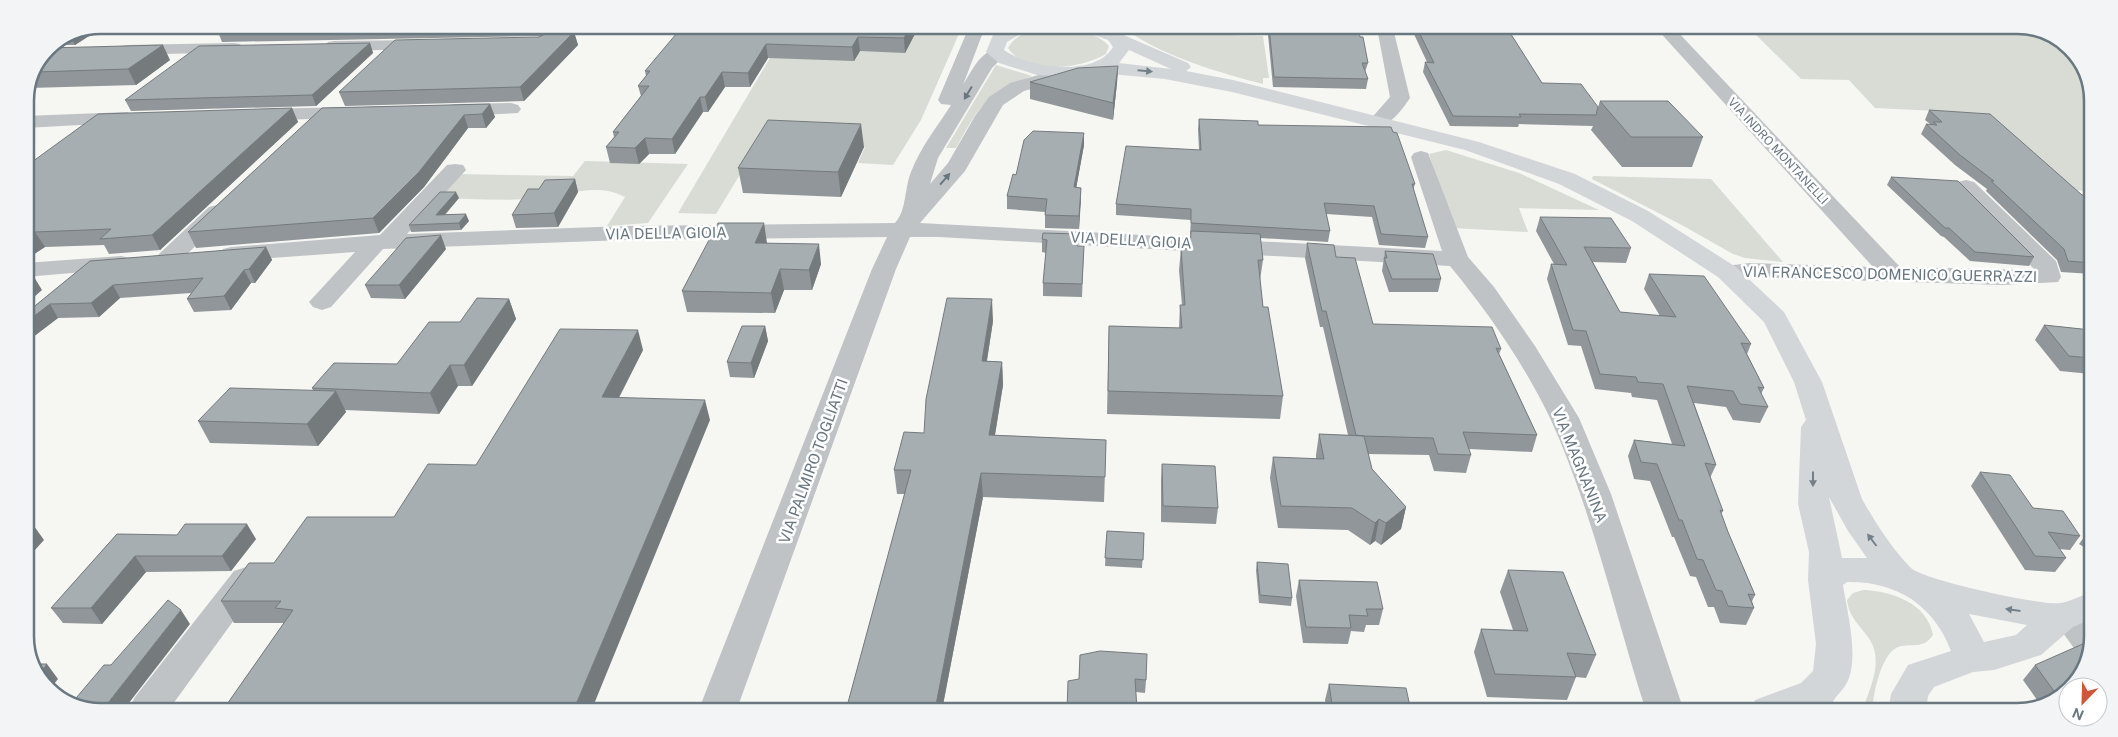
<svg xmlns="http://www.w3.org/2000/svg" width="2118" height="737" font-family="'Public Sans',sans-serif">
	<rect width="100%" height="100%" fill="#f6f6f3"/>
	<path fill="#d8dcd4" d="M452,26H747L658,33L592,34Z
		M789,26L962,27L921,120L893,165L858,163L865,147L759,143L716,214L678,213Z
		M1066,28C1083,31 1097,33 1109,46L1106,54C1080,69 1027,76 1008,48C1018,28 1046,29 1066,28Z
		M1771,28L2041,29L2077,54L2093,95L2092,191L2065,190L1979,113L1875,108L1849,80L1801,79L1754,33Z
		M1129,32L1263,36L1269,78H1263V84C1217,72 1169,58 1129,32Z
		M996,65L1032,76C985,95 980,104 956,148H946Z
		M1446,150L1519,173L1599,210L1519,208L1528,232L1453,228L1429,154Z
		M585,161L688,164L648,223L607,226L625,197C597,182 568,195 538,198C504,202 468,198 433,198L456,174L573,176Z
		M1593,176L1711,179L1783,262L1745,258L1733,254L1680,224L1592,179Z
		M1863,590C1892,591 1927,603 1933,635C1924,648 1915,644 1901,646C1881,650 1873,695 1872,712H1862C1869,689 1884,663 1870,640C1861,626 1849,618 1847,600L1853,593Z"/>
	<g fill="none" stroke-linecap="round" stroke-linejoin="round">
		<path fill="#bfc3c6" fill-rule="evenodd" d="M969,27H985L963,85C972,71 983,45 1003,50L1006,54L992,68L938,158L930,184L948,163L975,116L989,97L1010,83L1060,69H1072L1075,73L1072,77L1024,91L1003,105L965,171L920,223L1442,251L1411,157L1414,153L1421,151L1428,153L1468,257L1494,287L1535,346L1579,418L1611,494L1684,711H1646C1615,615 1592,509 1550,418C1524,364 1488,312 1450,266L939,237H910L896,269L737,709H699L872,269L887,237L625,240L383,249L331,307L322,310L313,307L309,302L355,252L231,261L223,259L219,254L223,249L231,247L380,235L447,165L455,164L463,165L466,170L407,234L625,226L895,223C907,210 904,189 911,172C920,148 937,127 951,105L941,104L938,100Z
			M1377,28H1393L1410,98C1401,111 1388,130 1371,126L1368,122L1390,97Z
			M1656,28H1674L1900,267L2035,270L1958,192L1955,187L1958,182L1966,180L1974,182L2056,261L2061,277L2058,282L2003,285L1750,277L1727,279L1718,277L1715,272L1718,267L1750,263L1873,267Z
			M426,40L432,41L435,45L432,49L334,51L328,50L325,46L328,42L334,41Z
			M234,43L240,44L243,48L240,52L127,55L121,54L118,50L121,46L127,45Z
			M511,103L518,105L521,109L518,113L455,116L448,114L445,110L448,106L455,104Z
			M354,107L361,109L364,113L361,117L257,121L250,119L247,115L250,111L257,109Z
			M127,112L134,114L137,118L134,122L25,128V116Z
			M217,205L225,207L228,212L225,217L177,264L168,266L159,264L156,259L159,254L209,207Z
			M121,256L130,258L133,263L130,268L25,277V263Z
			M246,567L258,571L263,580L170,708H129L135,697L234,571Z
			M2068,602L2080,605L2089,616V655L2076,651L2050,615L2056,605Z"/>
		<path fill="#d2d6d9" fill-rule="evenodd" d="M1008,27H1037L1035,31L1020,34L1007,42L1004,50C1029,68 1095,78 1113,47L1108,40L1083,31L1081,27H1105L1188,63L1191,67L1186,71L1233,80L1479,142L1575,174L1648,211L1736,267L1784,312L1822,382L1862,499C1875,522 1892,549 1911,568C1923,580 2042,606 2060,603C2069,602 2080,596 2089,593V620L2073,627L2041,655L1994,670L1973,672L1934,687L1928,696L1926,712H1888L1891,694L1908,665L1951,651C1934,605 1896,581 1847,582L1843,585C1847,611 1858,653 1849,678C1843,694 1833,694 1830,712L1749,711L1755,700L1801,683L1813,671L1816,644L1808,580L1809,552L1798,504L1801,427L1806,420L1794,382L1764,322L1718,277L1632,221L1559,184L1465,150L1232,92L1165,79L1100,73L1074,77L1037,75L999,63L986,52L993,35ZM1129,50L1171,69L1119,63ZM1829,497L1848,531L1867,558H1842ZM1969,614L2027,625L2016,635L1984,642Z"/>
	</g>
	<path fill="#909699" d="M101,25H106L75,45H52Z
		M218,25L555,26L556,32H574L578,45L524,101L345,106L339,92L541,36L222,42L216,27Z
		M1219,27L1336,28V30L1360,37L1368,63L1365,72L1368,79L1366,89L1273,87L1268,35L1219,34Z
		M750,28H918L905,53L860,51L854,61L768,58L750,87H725L708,112H703L675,154H649L639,164L610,163L606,147L614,137L613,132L641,96L638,86L646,76L645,71Z
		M1414,28H1507L1542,83L1598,107L1600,101L1703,137L1692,167H1622L1591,130L1593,126L1519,124L1518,127L1450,126L1423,72L1425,62H1427L1413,32Z
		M370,43L373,53L316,106L131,111L125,100Z
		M47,48L170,60L136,85L29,88Z
		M1118,66L1117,83L1113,120L1030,99V82Z
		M490,104L495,117L486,128H468L424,187L379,233L196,248L188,232L322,108Z
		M292,108L298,122L160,250L109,254L104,245L45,247L25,260V167Z
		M1929,110L2082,195H2092V274L2061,272L2057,260L1986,191L1987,189L1955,165L1921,134L1926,124H1930L1925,120Z
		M1199,119L1258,125L1393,132L1415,184L1413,190L1428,237L1425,248L1379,245L1372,217L1326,214L1330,231L1328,242L1260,238L1263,260L1260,280L1263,307L1283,396L1280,419L1107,414L1109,326L1179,328L1180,305H1182L1179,270L1181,248L1190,249L1191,234H1190L1191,220L1116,215V204L1199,150L1198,129Z
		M1084,145L1076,188H1081L1079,229L1045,228V212L1007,209V196L1016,175Z
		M864,147L841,197L743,193L738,168Z
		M1891,177L2034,257L2029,266L1970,261L1944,237L1941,236L1887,185Z
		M575,179L578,192L558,227L516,228L512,215L539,189Z
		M459,198L445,215L469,221L461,230L411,232L409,225Z
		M1540,217L1631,248L1626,263L1593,262L1620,312L1660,316L1644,289L1649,274L1751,344L1747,354L1764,388L1761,394L1768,407L1760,423L1733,420L1726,407L1694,403L1716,465L1710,478L1723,511L1721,514L1728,532L1755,595L1752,601L1754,608L1746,625L1720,623L1714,607H1708L1696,577L1690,576L1674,537H1672L1650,481L1634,479L1628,456L1634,440L1672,444L1657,400L1632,397L1631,393L1595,389L1581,346L1568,345L1547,279L1551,264H1554L1536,231Z
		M1042,239L1078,246H1084L1082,297L1043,296V283L1046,253L1042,252Z
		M767,243L821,264L812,290H784L775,313L687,312L682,291Z
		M1307,243L1336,257L1373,324L1501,349L1499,354L1537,435L1532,452L1469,449L1471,455L1466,473L1434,471L1429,455L1368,454L1372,469L1406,507L1401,529L1381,545L1375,541L1370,545L1348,530L1278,528L1270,478L1273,457L1316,459V455L1319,434L1348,435L1323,327H1320L1305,258Z
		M266,247L272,260L255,283H251L231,310L194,312L187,299L191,293L120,298L99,317L58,318L33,337L25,338V314L90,261Z
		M446,249L405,299L371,298L365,285Z
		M1385,251L1441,279L1438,292H1389L1382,271Z
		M509,299L516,319L472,386H458L439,414L345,410L346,412L318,446L210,443L198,421L313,390L312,388L397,364L460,322Z
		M993,321L987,361L1002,362L1003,385L995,435L1106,440L1104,502L983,497L942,710H846L905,494H897L894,470L924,433Z
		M2044,325L2091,330V374L2060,371L2035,340Z
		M765,326L768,341L754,378L730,377L727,362Z
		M643,350L619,398L710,420L225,707L284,623H234L221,601L274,563L394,517L476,465Z
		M1162,464L1218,508L1216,524L1161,522V480Z
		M1980,472L2033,508L2080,536L2070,550L2059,549L2066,558L2055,572L2025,570L1971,486Z
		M1107,531L1144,533L1142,568L1105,566Z
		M117,534L256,539L231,571L146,572L102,624L63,623L51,608Z
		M2090,534V551L2079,544L2085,536Z
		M1257,562L1292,598L1291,606L1259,603L1256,570Z
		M1508,570L1596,655L1586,678L1576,677L1567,700L1487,697L1474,652L1481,629L1513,630L1500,592Z
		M1299,580L1383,609L1379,625H1366L1364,632L1351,631L1348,644L1303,643L1296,596Z
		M1080,655L1146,680L1145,693L1136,692L1137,710H1067L1079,679Z
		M2035,665L2063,697L2040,704L2023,680Z
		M1329,684L1411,711H1327L1325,700Z"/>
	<path fill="#757a7d" d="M101,25H106L75,45L71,37Z
		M548,26H555L557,33L551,38Z
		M910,27H918V28L905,53L904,38Z
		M574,32L578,45L524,101L520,87Z
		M858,37L860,51L854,61L852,47Z
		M370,43L373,53L316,106L312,95Z
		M766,44L768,58L750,87L748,73Z
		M163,45L170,60L136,85L128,69Z
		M1118,66L1117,83L1113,120V103Z
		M722,72L725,87L708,112L705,97Z
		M700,97L703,112L675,154L672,139Z
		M490,104L495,117L486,128L482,114Z
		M292,108L298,122L160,250L152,235Z
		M464,115L468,128L424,187L379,233L373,218Z
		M861,124L864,147L841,197L838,172Z
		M1084,133V145L1074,200V187Z
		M645,138L649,154L639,164L635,148Z
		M575,179L578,192L558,227L554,213Z
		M1081,188V200L1079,229V216Z
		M456,192L459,198L438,222L436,215Z
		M466,214L469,221L461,230L459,223Z
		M764,223L767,243H755Z
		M35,232L45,247L25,260V238Z
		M441,235L446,249L405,299L399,285Z
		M819,244L821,264L812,290L809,270Z
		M266,247L272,260L255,283L249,269Z
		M780,269L784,290L775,313L771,293Z
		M244,270L251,283L231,310L224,296Z
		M34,277L42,290L25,305V284Z
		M113,285L120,298L99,317L91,303Z
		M509,299L516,319L472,386L464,365Z
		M992,299L993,321L983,384L982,361Z
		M50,304L58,318L33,337L25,325V323Z
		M765,326L768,341L754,378L751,363Z
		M638,330L643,350L608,418L602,397Z
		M1002,362L1003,385L991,459L989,435Z
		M450,365L458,386L439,414L430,393Z
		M336,391L346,412L318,446L307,424Z
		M705,400L710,420L592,709H574Z
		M981,473L983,497L942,710H935Z
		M1406,507L1401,529L1381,545L1386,523Z
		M1379,519L1375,541L1370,545L1375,523Z
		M247,524L256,539L231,571L222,556Z
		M34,526L44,540L25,561V534Z
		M135,556L146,572L102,624L91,608Z
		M181,610L190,624L125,708H104Z
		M47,664L58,679L50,689L41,683L38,675Z"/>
	<path fill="#a7aeb2" stroke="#757a7d" d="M218,25H319L216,27Z
		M751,26L910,27L904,38L858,37L852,47L766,44L748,73L722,72L705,97H700L672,139L645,138L635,148L606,147L619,132H613L649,86H638L650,71H645L682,27L750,28Z
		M1269,27L1336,28V30L1359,32L1360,37H1363L1368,63H1362L1368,79L1274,77Z
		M1417,28H1507L1542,83L1581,84L1598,107L1596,115L1519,114L1521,117L1453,116L1425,62L1434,63Z
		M549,32H574L520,87L339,92L395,40L539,37Z
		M370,43L312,95L125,100L199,46Z
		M163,45L128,69L36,72L47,48Z
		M1118,66L1113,103L1030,82L1078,68Z
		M1600,101H1668L1703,137H1631Z
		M490,104L482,114L464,115L419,172L373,218L188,232L322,108Z
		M292,108L152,235L100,239L111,229L35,232L25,238V167L98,114Z
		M1929,110L1990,114L2082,195H2092V263L2068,261L2064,249L1991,181H1994L1960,155L1926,124L1937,125L1933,122H1942Z
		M1199,119L1258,121V125L1391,127L1393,132L1397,133L1415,184H1412L1428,237L1381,234L1374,206L1324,203L1330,231L1191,223V209L1116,204L1126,146L1201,150Z
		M768,120L861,124L838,172L738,168Z
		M1033,131L1084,133L1074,187L1081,188L1079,216L1045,215L1047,199L1007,196L1013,174L1016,175L1024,140Z
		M1891,177L1958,181L2034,257L1975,252L1949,228H1945Z
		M575,179L554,213L512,215L528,189H539L545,180Z
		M440,192H456L436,215L466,214L459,223L409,225Z
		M1540,217L1611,218L1631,248L1584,247L1620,312L1676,317L1649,274L1704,276L1751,344L1741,343L1764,388L1758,387L1768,407L1740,404L1733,391L1687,386L1716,465L1705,463L1723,511L1720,510L1728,532L1755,595L1748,594L1754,608L1728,606L1722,591L1716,590L1703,560L1697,559L1682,520H1679L1657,464L1641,462L1634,440L1685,446L1663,384L1638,382L1636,377L1600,374L1586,331L1573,330L1551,264L1567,265Z
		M718,223H764L755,243L819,244L809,270L780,269L771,293L682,291Z
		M1191,231L1260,234L1263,260H1258L1263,307H1268L1283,396L1108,391L1109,326L1182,328L1180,305H1185L1181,248L1190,249Z
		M1043,233L1078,234L1077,246H1084L1082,284L1043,283L1047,240L1042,239Z
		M441,235L399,285H365L406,238Z
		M1307,243L1334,245L1336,257L1355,258L1373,324L1492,327L1501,349L1496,348L1537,435L1463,432L1471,455L1438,454L1433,438L1364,436L1356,435L1326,311H1322Z
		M266,247L249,269L244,270L224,296L187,299L203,278L113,285L91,303L50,304L25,323V314L90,261Z
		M1385,251L1433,254L1441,279H1392L1384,258H1387Z
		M25,277H34L25,284Z
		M477,298L509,299L464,365H450L430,393L312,388L334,363L397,364L429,322H460Z
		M947,298L992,299L982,361L1002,362L989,435L1106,440L1105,477L981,473L935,710H846L911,470H894L904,432L924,433L926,399Z
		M2044,325L2091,330V358L2069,356Z
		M742,326H765L751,363L727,362Z
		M560,329L638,330L602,397L705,400L574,709L165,708L166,706L225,707L293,610L275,608L281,601H221L249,563H274L307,517H394L428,464L476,465Z
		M230,388L336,391L307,424L198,421Z
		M1319,434L1364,436L1372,469L1406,507L1386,523L1379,519L1375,523L1352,508L1281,506L1273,457L1324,459Z
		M1162,464L1215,466L1218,508L1163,506Z
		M1980,472L2010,475L2033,508L2063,511L2080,536L2048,532L2066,558L2035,556Z
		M185,524H247L222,556H135L91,608H51L117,534L177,535Z
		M25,526H34L25,534Z
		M1107,531L1144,533L1143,560L1105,558Z
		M2090,534V539L2085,536Z
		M1257,562L1288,564L1292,598L1260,595Z
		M1508,570L1563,572L1596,655L1567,653L1576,677L1495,674L1481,629L1528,631Z
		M1299,580L1377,582L1383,609H1366L1368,616L1349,615L1351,628L1306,627Z
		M168,600L181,610L104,708H77L71,704L104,665H111Z
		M2085,643L2089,645V660L2070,687H2068V690L2063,697L2059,698L2035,665Z
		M1100,651L1147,654L1146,680L1135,679L1137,710H1067L1068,681L1079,679L1080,655Z
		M34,664H47L38,675Z
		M1329,684L1406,688L1411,711H1333Z"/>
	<defs><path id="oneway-solid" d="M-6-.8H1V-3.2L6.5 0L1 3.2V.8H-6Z" transform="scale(1.25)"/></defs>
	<g fill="#738089">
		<use href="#oneway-solid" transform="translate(1145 71) rotate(5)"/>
		<use href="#oneway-solid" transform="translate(1813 479) rotate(90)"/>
		<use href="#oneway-solid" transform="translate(1872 540) rotate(-127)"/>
		<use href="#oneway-solid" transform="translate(2013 610) rotate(-172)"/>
	</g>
	<g fill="#687780">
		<use href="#oneway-solid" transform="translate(968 93) rotate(121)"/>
		<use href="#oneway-solid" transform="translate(945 179) rotate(-49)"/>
	</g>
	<g text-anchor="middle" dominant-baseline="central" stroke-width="5" stroke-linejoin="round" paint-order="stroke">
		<g font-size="12" fill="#687780" stroke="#fff">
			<text transform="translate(1778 151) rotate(47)">VIA INDRO MONTANELLI</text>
		</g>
		<g font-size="15" fill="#687780" stroke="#fff">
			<text transform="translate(666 233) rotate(-1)">VIA DELLA GIOIA</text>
			<text transform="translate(1131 240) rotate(3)">VIA DELLA GIOIA</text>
			<text transform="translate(1890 274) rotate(1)">VIA FRANCESCO DOMENICO GUERRAZZI</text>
			<text transform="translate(813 461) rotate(-70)">VIA PALMIRO TOGLIATTI</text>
			<text transform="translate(1580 465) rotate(68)">VIA MAGNANINA</text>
		</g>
	</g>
	<path d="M0 0H2118V737H0ZM101 34H2017A67 67 0 0 1 2084 101V636A67 67 0 0 1 2017 703H101A67 67 0 0 1 34 636V101A67 67 0 0 1 101 34Z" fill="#f3f4f5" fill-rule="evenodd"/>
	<path fill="none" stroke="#687780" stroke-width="2.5" d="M101 34H2017A67 67 0 0 1 2084 101V636A67 67 0 0 1 2017 703H101A67 67 0 0 1 34 636V101A67 67 0 0 1 101 34Z"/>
	<g transform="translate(2083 702) rotate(203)"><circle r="24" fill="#ffffff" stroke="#c3c9cc"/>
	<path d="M0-4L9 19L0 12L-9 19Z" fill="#cf5639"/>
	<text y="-8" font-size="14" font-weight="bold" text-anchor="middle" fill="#687780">N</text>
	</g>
</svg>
